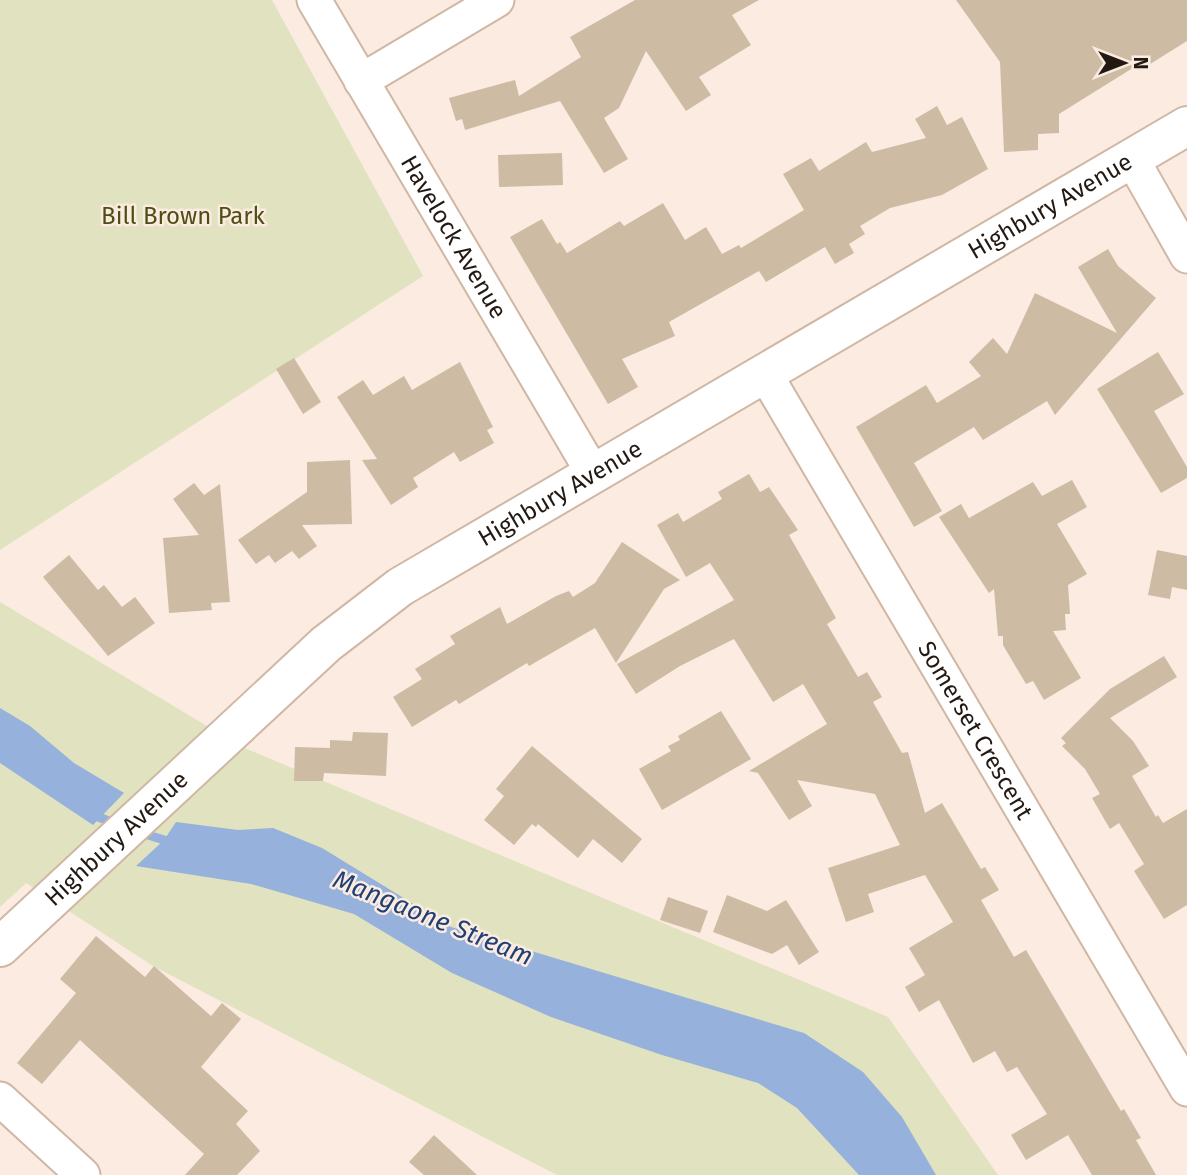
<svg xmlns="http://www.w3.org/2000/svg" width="1187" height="1175" font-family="'Fira Sans',sans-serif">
	<rect width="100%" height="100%" fill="#fbebe0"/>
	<path fill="#e0e2c0" d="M0,0H272L423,276L0,550Z
		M0,602L242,747L888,1017L998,1175H557L153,966L26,883L0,907Z"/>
	<path fill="#96b1db" d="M0,708L30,726L74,763L124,793L93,825L0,763Z
		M176,822L238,830L273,828L322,848L451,927L804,1033L863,1072L902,1117L936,1175H859L797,1108L758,1083L662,1055L551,1017L452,973L354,914L251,884L136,866L164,840Z"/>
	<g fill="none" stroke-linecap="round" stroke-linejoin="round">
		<path stroke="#96b1db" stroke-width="9" d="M89,813L118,825
			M138,832L174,843"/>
	</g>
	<path fill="#cdbca3" d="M635,0H759L732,15L751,45L699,77L711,95L686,111L646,51L619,108L604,118L628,159L604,173L560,101L465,130L462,119L456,121L449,98L515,80L519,96L581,57L570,37Z
		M956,0H1187V41L1139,71L1136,66L1059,114V133L1038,134V150L1004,152L1000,62Z
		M937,106L947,125L962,117L988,169L942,195L890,208L860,226L865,234L849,244L854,253L835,264L825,247L766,282L759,271L669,322L675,336L622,359L638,387L608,404L510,237L542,219L557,244L560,242L567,253L620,221L624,226L663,203L685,240L706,227L722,254L739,245L741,248L804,210L783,174L811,158L819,171L866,142L872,152L926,138L915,119Z
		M562,153L563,185L499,187L498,155Z
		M1108,249L1118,266L1156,298L1055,415L1047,401L983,440L974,427L914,463L942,511L914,527L856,427L926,385L937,403L981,376L969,362L993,338L1007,354L1035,293L1117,333L1078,267Z
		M1158,352L1184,394L1154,411L1187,467V478L1161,493L1097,389Z
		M294,358L321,402L303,414L276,369Z
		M460,362L493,427L487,430L494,443L460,462L454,452L413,478L418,487L391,505L362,460L377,459L337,397L363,380L373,395L404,376L412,390Z
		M350,460L352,524L302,525L317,546L299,559L292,551L275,563L269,555L256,564L238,540L307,492V462Z
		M749,474L760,492L769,487L798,530L789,535L836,618L827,624L858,677L867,672L882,697L873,702L902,753L908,752L925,813L942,803L981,869L985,867L999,890L981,900L1014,957L1026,950L1121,1111L1124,1109L1141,1138L1136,1140L1156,1175H1092L1068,1135L1026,1160L1011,1135L1047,1114L1017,1067L1007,1072L995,1051L973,1063L939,1000L919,1012L905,987L925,975L909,948L953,922L925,875L868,894L874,912L846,922L828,868L900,845L875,794L797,780L812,806L789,820L758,773L749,771L827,724L803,684L773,702L734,639L680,666L636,694L617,664L734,600L710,563L686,577L657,525L678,513L683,522L722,499L718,492Z
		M1072,480L1087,507L1057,524L1087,574L1068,585L1070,614H1065L1066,630L1053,631L1081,678L1044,700L1033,681L1026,684L1003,645V636H998L994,589L989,593L939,517L961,504L969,518L1033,482L1042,496Z
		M194,483L204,495L220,484L230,602L211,603L212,610L169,613L163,538L199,535L173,499Z
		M622,542L680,580L664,589L616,663L595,628L529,666L527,663L459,704L456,700L412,727L393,697L422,679L415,669L455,644L450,636L500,607L507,624L556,596L569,591L573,597L595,583Z
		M1157,550L1187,556V590L1172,587L1170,599L1148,595Z
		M69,555L98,590L104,585L122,607L135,597L155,623L108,656L43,577Z
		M1164,656L1177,677L1110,718L1133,741L1149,766L1132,776L1156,817L1158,815L1163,823L1187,809V905L1164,919L1134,871L1144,864L1119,823L1110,829L1092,798L1100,794L1085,769L1062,746L1066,743L1061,738L1110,689Z
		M721,711L751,759L662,810L639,769L671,751L668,746L680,740L678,736Z
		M353,732L388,733L386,776L324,773L323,781H294L295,747L330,748V740L352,741Z
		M532,746L642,839L622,863L593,839L578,858L538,824L536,827L532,824L514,845L484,820L504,796L496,789Z
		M727,895L767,911L786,900L819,952L799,965L787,945L772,954L713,932Z
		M668,897L708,911L700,933L660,920Z
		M96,936L145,977L154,966L211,1016L222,1003L241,1019L201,1067L248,1111L236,1124L260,1151L237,1175H185L204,1154L80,1040L42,1084L17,1063L76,993L60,979Z
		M434,1135L477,1175H424L409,1162Z"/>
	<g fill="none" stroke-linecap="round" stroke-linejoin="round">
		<defs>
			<g id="minor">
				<path id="s1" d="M314,0L593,473"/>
				<path d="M361,81L497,0"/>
				<path d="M1132,159L1187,256"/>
				<path id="s2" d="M764,372L1187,1089"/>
				<path d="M0,1099L83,1175"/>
			</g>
			<g id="tertiary">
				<path id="s3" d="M0,947L326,644L400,587L1187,126"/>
			</g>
		</defs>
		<use href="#minor" stroke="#d0b7a4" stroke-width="37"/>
		<use href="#tertiary" stroke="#d0b7a4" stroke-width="42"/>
		<use href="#minor" stroke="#fff" stroke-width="33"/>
		<use href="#tertiary" stroke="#fff" stroke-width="38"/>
	</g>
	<g text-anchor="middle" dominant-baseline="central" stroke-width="5" stroke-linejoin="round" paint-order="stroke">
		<g font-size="24" fill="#231913" stroke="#fbebe0">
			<text stroke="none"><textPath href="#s3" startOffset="1292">Highbury Avenue</textPath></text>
			<text stroke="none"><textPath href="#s1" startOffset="275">Havelock Avenue</textPath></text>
			<text stroke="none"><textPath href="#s3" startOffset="724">Highbury Avenue</textPath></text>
			<text stroke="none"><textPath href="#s2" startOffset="416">Somerset Crescent</textPath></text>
			<text stroke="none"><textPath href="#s3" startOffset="159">Highbury Avenue</textPath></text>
		</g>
		<g font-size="24" fill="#4c4e13" stroke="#fbebe0">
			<text x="183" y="216">Bill Brown Park</text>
		</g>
		<g font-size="26" font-style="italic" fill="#1e4074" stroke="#fbebe0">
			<text transform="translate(433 918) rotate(22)">Mangaone Stream</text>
		</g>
	</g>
	<g transform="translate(1124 63) rotate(90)" stroke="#fbebe0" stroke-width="5" paint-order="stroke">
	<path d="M0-5L12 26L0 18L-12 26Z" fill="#231913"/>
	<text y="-10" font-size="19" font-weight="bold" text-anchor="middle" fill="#231913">N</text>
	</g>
</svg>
